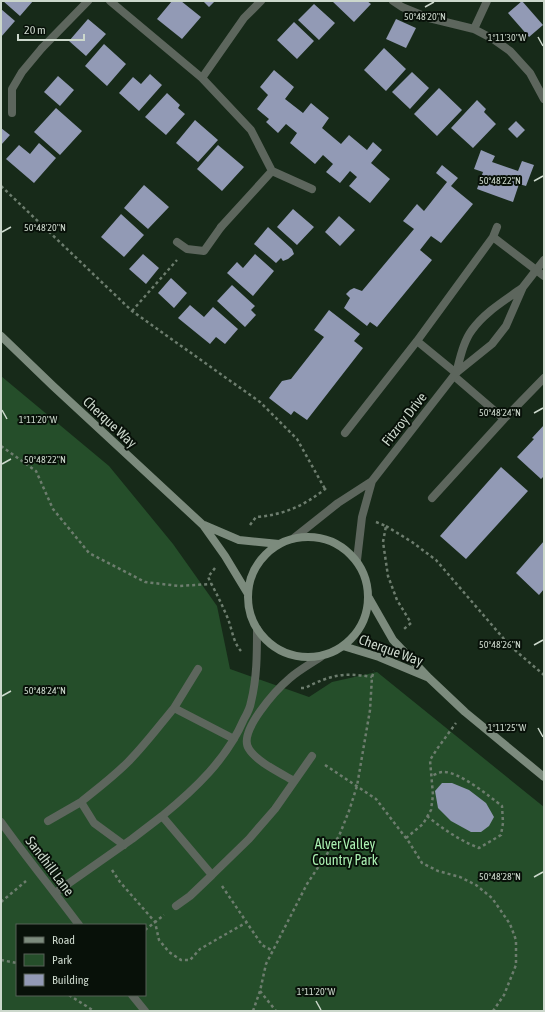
<svg xmlns="http://www.w3.org/2000/svg" width="545" height="1012" font-family="'Asap Condensed',sans-serif">
	<rect width="100%" height="100%" fill="#172a19"/>
	<path fill="#254e2a" fill-rule="evenodd" d="M1,376L109,466L173,544L217,606L230,669L309,697L332,682L377,672L544,807V1011H1ZM17,925H145V995H17Z"/>
	<path fill="#929ab5" d="M3,1H33L20,16Z
		M172,1H181L201,17L182,39L157,19Z
		M203,1H215L209,7Z
		M332,1H367L371,4L354,22Z
		M522,1L543,25L529,37L508,13Z
		M314,4L335,23L319,40L298,20Z
		M1,9L15,21L1,37Z
		M88,19L106,34L86,56L69,41Z
		M396,19L416,28L406,48L386,39Z
		M294,22L314,41L297,59L277,40Z
		M104,44L126,64L107,86L85,66Z
		M384,48L406,69L386,91L364,70Z
		M274,70L294,87L285,99L303,113L311,103L329,118L322,128L341,144L349,135L367,150L373,142L382,150L371,163L390,179L370,203L349,186L357,177L350,171L340,183L326,172L333,164L323,155L315,164L290,143L297,133L286,124L278,133L266,122L269,119L257,109L268,95L260,87Z
		M412,72L429,88L410,109L392,92Z
		M150,74L162,85L139,111L119,93L133,77L141,84Z
		M58,76L74,90L60,106L44,92Z
		M439,88L462,110L437,136L414,114Z
		M167,93L180,105L178,108L185,114L166,135L145,117Z
		M477,100L486,109L484,112L496,124L473,148L451,128Z
		M56,108L82,131L60,155L34,132Z
		M195,120L218,140L198,162L176,143Z
		M516,121L525,130L517,138L508,129Z
		M1,128L10,135L1,145Z
		M39,143L56,158L34,183L6,159L19,145L30,154Z
		M218,145L244,167L222,191L197,169Z
		M481,150L495,156L492,162L518,171L522,161L534,165L526,186L519,184L513,202L477,189L483,172L474,169Z
		M442,165L458,178L451,186L473,204L441,243L431,236L427,241L420,250L432,260L377,327L370,322L367,326L344,308L350,298L346,294L350,290L354,288L362,291L414,229L403,221L417,204L424,211L447,182L436,173Z
		M144,185L169,207L148,229L124,208Z
		M293,209L314,227L297,245L277,227Z
		M121,214L144,235L124,257L101,237Z
		M339,216L355,230L340,246L325,232Z
		M268,227L292,249L294,254L288,259L283,261L281,258L276,263L254,244Z
		M143,254L159,268L146,284L129,269Z
		M255,254L274,271L253,296L227,273L237,262L243,268Z
		M171,278L187,293L174,308L158,293Z
		M232,285L255,306L251,310L256,315L245,327L217,301Z
		M190,305L204,317L213,307L238,329L225,344L216,337L210,344L178,318Z
		M329,310L360,334L354,341L363,348L307,420L294,411L291,415L269,398L282,381L291,379L324,337L314,330Z
		M544,425V476L541,479L517,457L534,439L532,438Z
		M501,467L528,491L466,559L440,536Z
		M544,541V589L539,595L516,573Z
		M442,783H452L469,790L486,803L494,817L489,826L481,832H471L451,821L438,808L435,791Z"/>
	<g fill="none" stroke-linecap="round" stroke-linejoin="round">
		<path stroke="#6d7d6e" stroke-width="2.5" stroke-dasharray="3 3" stroke-linecap="butt" d="M1,186L132,311L260,402L297,439L325,489
			M132,311L177,260
			M1,446L36,471L53,509L89,553L145,582L179,586L211,584
			M376,522L386,526L383,542L388,576L397,600L411,623L404,629
			M250,525L256,517C283,515 304,506 325,489L328,492
			M386,526L412,542L436,560L510,646L544,675
			M215,568L208,577C215,591 222,604 228,619C232,629 233,642 241,651
			M301,688H305C331,675 343,672 372,677
			M325,765L376,799L409,842L422,863L438,871L460,877L476,885L492,898L510,924L516,940V965L504,995L493,1011
			M427,816C443,829 459,840 479,848L501,835L503,823L502,806C490,797 459,771 443,772C439,772 435,775 431,776
			M406,838L423,824L431,810L433,795L430,760L437,749L456,723
			M112,870L120,882L155,922L159,940L169,952L181,960H190L200,949L247,922
			M222,886L262,945L273,951
			M1,902L26,881
			M145,930L164,915
			M1,960L17,963
			M260,991L276,1011
			M69,995L94,1011
			M253,1011L260,991L266,964L307,884L339,836L349,811L357,786L364,745L370,710L372,677L374,671"/>
		<path stroke="#5d665d" stroke-width="8" d="M12,113V89L22,72L42,48
			M493,237L544,276
			M177,242L187,249L204,251L221,227
			M417,341L493,237L497,227
			M454,376L504,419
			M345,433L417,341L456,373
			M432,498L504,419L544,378
			M257,629C257,654 257,678 251,702C250,708 247,714 244,719C227,759 195,789 162,816L212,875L249,839L275,809L312,756
			M174,708L198,669
			M294,781C281,773 257,762 249,749C237,732 277,689 290,678C299,670 312,663 322,656
			M48,821L81,802
			M1,822C26,857 53,890 79,925
			M124,845L94,823L81,802C97,789 113,777 128,762C145,745 159,726 174,708L234,739
			M55,893L132,839L162,816
			M176,906L190,896L212,875
			M132,995L145,1011"/>
		<path stroke="#5d665d" stroke-width="8" d="M110,1L202,78L251,130L272,171L312,189
			M393,1L402,7L429,18L474,29L493,39L510,51L530,73L544,99
			M474,29L487,1
			M42,48L88,1
			M202,78L244,18L261,1
			M221,227L272,171
			M456,373C460,359 463,342 472,330C485,312 504,301 522,288
			M294,538L338,503L372,481L456,373L492,344L506,326L523,287L544,260
			M357,560L362,517L372,481"/>
		<path stroke="#7c8b7d" stroke-width="8" d="M1,336L53,386L203,525L225,556L248,594
			M204,525L239,540L279,544
			M248 597a60 60 0 1 1 120 0a60 60 0 1 1-120 0Z
			M369,598L393,640L429,678L465,712L544,777
			M343,646L379,657L427,677"/>
	</g>
	<path fill="none" stroke="#ccd8cc" stroke-width="1.5" d="M425,7L434,2M538,37L543,46M534,181L543,176M2,232L11,227M2,410L7,419M534,413L543,408M2,464L11,459M534,645L543,640M2,696L11,691M538,728L543,737M534,877L543,872M316,1001L321,1010"/>
	<g text-anchor="middle" dominant-baseline="central" stroke-width="4" stroke-linejoin="round" paint-order="stroke">
		<g font-size="14" fill="#ccd8cc" stroke="#081109">
			<text transform="translate(404 419) rotate(-52)">Fitzroy Drive</text>
			<text transform="translate(110 422) rotate(43)">Cherque Way</text>
			<text transform="translate(391 650) rotate(20)">Cherque Way</text>
			<text transform="translate(50 866) rotate(53)">Sandhill Lane</text>
		</g>
		<g font-size="14" fill="#a9efb0" stroke="#081109">
			<text x="345" y="844">Alver Valley<tspan x="345" dy="16">Country Park</tspan></text>
		</g>
	</g>
	<g font-size="10" text-anchor="middle" fill="#ccd8cc" stroke="#081109" stroke-width="4" stroke-linejoin="round" paint-order="stroke">
		<text x="425" y="20">50°48'20"N</text>
		<text x="507" y="41">1°11'30"W</text>
		<text x="500" y="184">50°48'22"N</text>
		<text x="45" y="231">50°48'20"N</text>
		<text x="500" y="416">50°48'24"N</text>
		<text x="38" y="423">1°11'20"W</text>
		<text x="45" y="463">50°48'22"N</text>
		<text x="500" y="648">50°48'26"N</text>
		<text x="45" y="694">50°48'24"N</text>
		<text x="507" y="731">1°11'25"W</text>
		<text x="500" y="880">50°48'28"N</text>
		<text x="316" y="995">1°11'20"W</text>
	</g>
	<rect width="545" height="1012" fill="none" stroke="#ccd8cc" stroke-width="4"/>
	<rect x="16" y="924" width="130" height="72" fill="#081109" stroke="#566157"/>
	<rect x="24" y="937" width="20" height="6" fill="#7c8b7d" stroke="#566157"/>
	<text x="52" y="944" font-size="12" fill="#ccd8cc">Road</text>
	<rect x="24" y="954" width="20" height="12" fill="#254e2a" stroke="#566157"/>
	<text x="52" y="964" font-size="12" fill="#ccd8cc">Park</text>
	<rect x="24" y="974" width="20" height="12" fill="#929ab5" stroke="#566157"/>
	<text x="52" y="984" font-size="12" fill="#ccd8cc">Building</text>
	<path d="M18 34v6h66v-6" fill="none" stroke="#ccd8cc" stroke-width="2"/>
	<text x="24" y="34" font-size="12" fill="#ccd8cc" stroke="#081109" stroke-width="3" paint-order="stroke">20 m</text>
</svg>
